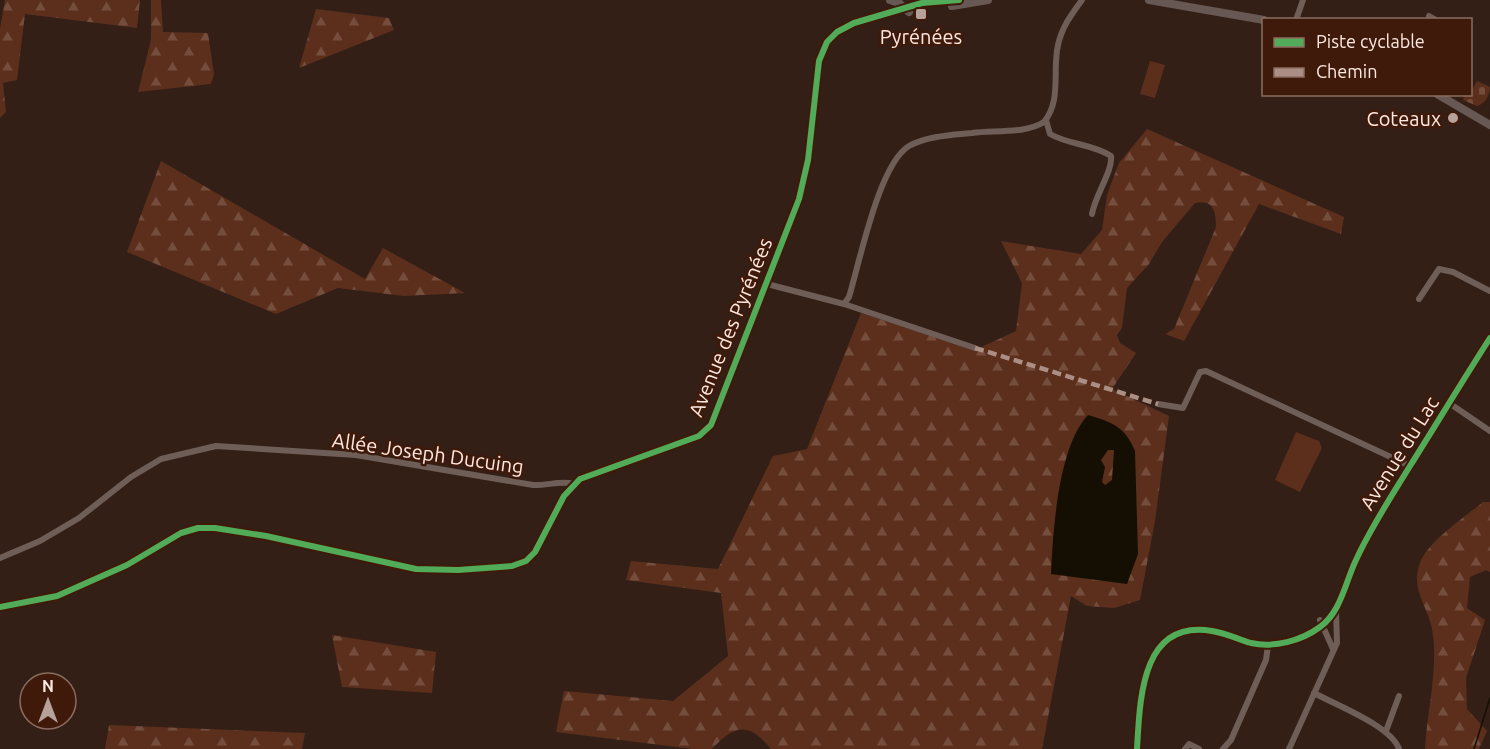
<svg xmlns="http://www.w3.org/2000/svg" width="1490" height="749" font-family="Ubuntu,sans-serif">
	<defs>
		<pattern id="forest-firs" width="22" height="20" patternUnits="userSpaceOnUse" patternTransform="scale(1.5)"><rect width="22" height="20" fill="#5c2f1c"/><path d="M5 1l3.5 6h-7zM16 11l3.5 6h-7z" fill="#744d3d"/></pattern>
		<pattern id="cemetery-stones" width="16" height="16" patternUnits="userSpaceOnUse" patternTransform="scale(1.5)"><rect width="16" height="16" fill="#5c2f1c"/><path d="M2 7V4a2 2 0 0 1 4 0v3zM10 15v-3a2 2 0 0 1 4 0v3z" fill="#744d3d"/></pattern>
	</defs>
	<rect width="100%" height="100%" fill="#331f16"/>
	<path fill="#5c2f1c" d="M1150,61L1165,65L1155,98L1140,94Z
		M1296,432L1319,441L1322,448L1300,492L1275,480Z"/>
	<path fill="url(#forest-firs)" d="M5,0H140L137,28L25,14L17,80L3,83L6,112L0,118V29Z
		M151,0H161L163,32L208,33L214,74L211,84L138,92L151,40Z
		M316,9L389,18L394,30L299,68Z
		M1147,129L1344,217L1341,234L1259,204L1184,341L1165,334L1174,329L1216,227C1216,212 1214,199 1195,203L1162,242L1149,264L1127,288L1122,328L1117,335L1120,343L1136,353L1112,389L1169,416L1155,521L1140,600L1114,608L1087,606L1071,596L1042,749H771C749,722 735,724 712,749H693L556,732L564,691L673,701L728,656L721,593L626,580L631,561L718,569L773,456L807,449L861,313L975,350L1016,331L1022,283L1001,241L1081,254L1102,230L1107,195L1119,163Z
		M161,161L365,279L383,248L465,293L404,296L338,288L276,314L127,252Z
		M1483,502H1490V572L1486,570L1470,577L1467,608L1485,620L1466,678L1467,709L1487,731L1479,749H1425C1427,710 1439,668 1432,629C1428,606 1410,590 1420,563C1428,541 1465,517 1483,502Z
		M332,635L436,652L432,693L342,687Z
		M109,725L305,733L302,749H105Z"/>
	<path fill="url(#cemetery-stones)" d="M1477,81L1490,87C1490,95 1485,104 1477,106L1463,100L1464,96L1470,94Z"/>
	<path fill="#140f02" fill-rule="evenodd" d="M1088,415C1111,422 1125,426 1135,451L1138,554L1127,584L1051,574C1053,531 1058,447 1088,415ZM1108,450H1114L1112,480L1105,485L1102,482L1105,467L1101,460Z"/>
	<g fill="none" stroke-linecap="round" stroke-linejoin="round">
		<path stroke="#140f02" stroke-width="1.5" d="M1474,749L1490,698"/>
		<path stroke="#6e5e57" stroke-width="6" d="M1429,16L1436,20
			M1296,20L1303,0
			M1046,120L1050,134C1069,145 1093,144 1111,156C1113,171 1095,195 1092,214
			M767,284L844,304L975,348
			M1419,299L1439,269L1453,272L1490,291
			M844,304L849,297C860,261 879,164 909,146C927,136 952,135 972,133C995,130 1025,134 1044,122C1062,100 1052,71 1058,45C1062,27 1071,15 1082,0
			M1449,403L1490,431
			M1158,404L1183,408L1200,372L1206,371L1410,466
			M0,558L40,541L79,518L131,477L161,459L216,446L356,455L533,485C545,486 563,480 573,484
			M1320,620L1333,649
			M1314,693C1336,705 1391,726 1399,749
			M1386,731L1399,696
			M1185,749L1189,744L1199,749
			M1223,749L1231,740L1266,660L1268,645
			M1289,749L1337,643L1336,611"/>
		<path stroke="#685854" stroke-width="8" d="M890,0L899,3L909,12
			M1149,0L1264,20
			M952,6L988,0
			M1437,94L1490,125
			M0,607L57,596L127,565L181,533L198,528H215L266,536L416,569L458,570L512,566L526,561L535,552L564,496L580,479L699,436L711,425L799,199L808,160L819,61L827,42L837,32L854,23L922,3L959,0
			M1137,749C1140,699 1141,619 1212,631C1225,633 1238,639 1251,643C1274,648 1301,641 1320,627C1341,612 1345,583 1356,560C1371,527 1391,497 1410,466C1437,423 1463,380 1490,338"/>
		<path stroke="#ac8f84" stroke-width="4.5" stroke-dasharray="9 4.5" stroke-linecap="butt" d="M975,348L1158,404"/>
		<defs>
			<path id="cycleway" d="M0,607L57,596L127,565L181,533L198,528H215L266,536L416,569L458,570L512,566L526,561L535,552L564,496L580,479L699,436L711,425L799,199L808,160L819,61L827,42L837,32L854,23L922,3L959,0
				M1137,749C1140,699 1141,619 1212,631C1225,633 1238,639 1251,643C1274,648 1301,641 1320,627C1341,612 1345,583 1356,560C1371,527 1391,497 1410,466C1437,423 1463,380 1490,338"/>
		</defs>
		<use href="#cycleway" stroke="#3f1a0a" stroke-width="10"/>
		<use href="#cycleway" stroke="#51ab58" stroke-width="6"/>
	</g>
	<g fill="#b7a29a" stroke="#3f1a0a" stroke-width="2">
		<rect x="915" y="8" width="12" height="12" rx="3"/>
		<circle cx="1453" cy="118" r="6"/>
	</g>
	<g text-anchor="middle" dominant-baseline="central" stroke-width="5" stroke-linejoin="round" paint-order="stroke">
		<g font-size="20" fill="#fee9e1" stroke="#3f1a0a">
			<text x="921" y="36">Pyrénées</text>
			<text x="1441" y="118" text-anchor="end">Coteaux</text>
		</g>
		<g font-size="20" fill="#fee9e1" stroke="#3f1a0a">
			<text transform="translate(730 327) rotate(-68)">Avenue des Pyrénées</text>
			<text transform="translate(428 453) rotate(8)">Allée Joseph Ducuing</text>
			<text transform="translate(1399 453) rotate(-58)">Avenue du Lac</text>
		</g>
	</g>
	<rect x="1262" y="18" width="210" height="78" fill="#3f1a0a" stroke="#8b6d60" stroke-width="1.5"/>
	<rect x="1274" y="38" width="30" height="9" fill="#51ab58" stroke="#8b6d60" stroke-width="1.5"/>
	<text x="1316" y="48" font-size="18" fill="#fee9e1">Piste cyclable</text>
	<rect x="1274" y="68" width="30" height="9" fill="#ac8f84" stroke="#8b6d60" stroke-width="1.5"/>
	<text x="1316" y="78" font-size="18" fill="#fee9e1">Chemin</text>
	<g transform="translate(48 701)"><circle r="28" fill="#3f1a0a" stroke="#8b6d60" stroke-width="1.5"/>
	<path d="M0-4.5L10 22L0 15L-10 22Z" fill="#b7a29a"/>
	<text y="-9" font-size="16" font-weight="bold" text-anchor="middle" fill="#fee9e1">N</text>
	</g>
</svg>
